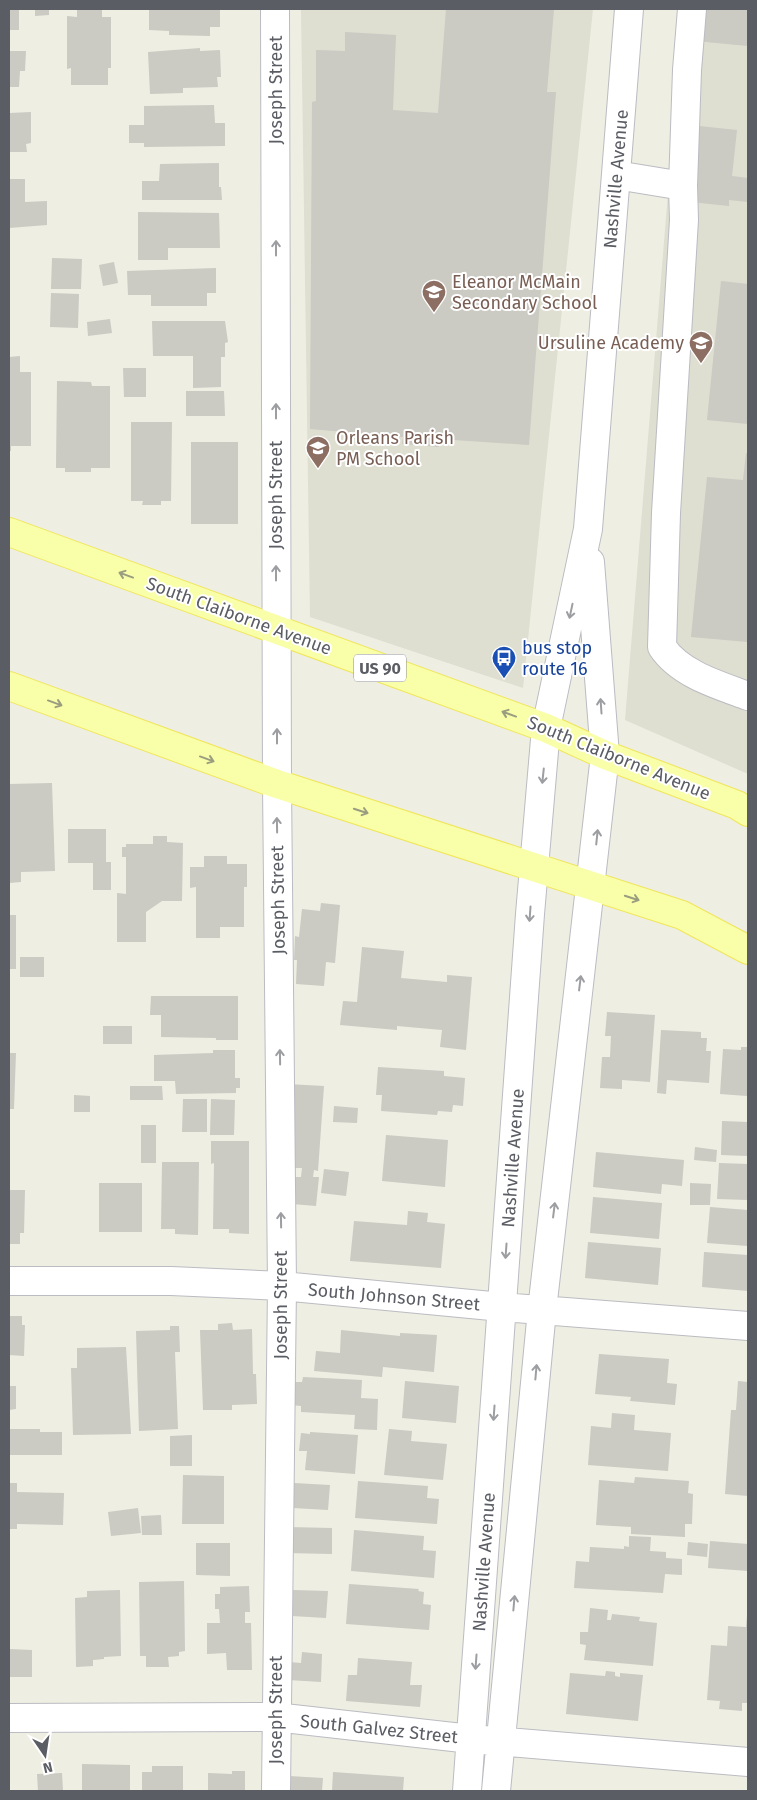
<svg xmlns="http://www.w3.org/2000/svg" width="757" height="1800" font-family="'Fira Sans',sans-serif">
	<rect width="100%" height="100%" fill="#eeeee3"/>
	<path fill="#deded1" d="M301,9H593L523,688L310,617Z
		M683,9H748V774L625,720Z"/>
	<path fill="#cbcac3" d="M9,9H19V30H9Z
		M35,9H49V15L35,16Z
		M77,9H102V17H111V68H108V85H71V68L67,69V16L77,17Z
		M149,9H220V27H210V36L169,35V31L149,30Z
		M446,9H554L547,92H556L529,445L439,439V447L402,444L403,437L310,429L312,102L316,101V50L345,51V32L396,35L393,110L438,113Z
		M699,9H748V46L695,41Z
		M200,48V51L220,50L221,77H217L218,87L183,88V93L150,94L148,52Z
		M9,51H26L25,71H20L19,87H9Z
		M214,105L215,123H225V146L144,147V143H129V125H144V106Z
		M31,112V143L26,144L27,152H9V113Z
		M699,126L737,130L732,176L748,178V202L729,200V206L691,202Z
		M219,163V187H221L222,200H142V181H159L160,164Z
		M9,179H25V202L47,201V225L9,228Z
		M138,212L219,213L220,248H168V260H138Z
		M52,258L82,259L81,289H51Z
		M114,262L118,283L103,286L99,265Z
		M216,268V293H207V306H151V295H128L127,271Z
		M721,281L748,284V424L707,420Z
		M51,293L79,294L78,328L50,327Z
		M110,319L112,333L88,336L87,322Z
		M152,321H225L228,342L225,343V357H221V387L193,388V356H153Z
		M20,356V372H31V446H11V451H9V357Z
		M123,368H146V397H124Z
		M57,381L91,382L92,386H110V468H91V472H65V468H56Z
		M186,391H224L225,416H186Z
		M131,422H172L171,501H161V505H142L143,501H131Z
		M191,442H238V524H191Z
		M746,453L748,454V642L691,637L707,477L743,480Z
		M52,783L55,871L21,872V882L9,883V784Z
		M68,829H106V862H111V890H93V863H68Z
		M153,836H167V842L183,843L182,901H162L146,912V942H117V893L126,894V857H122V847H126V844H153Z
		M204,856H227V864H247V887H244V927H220V938H196V887L190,888V867H204Z
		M321,903L340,905L335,963L326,962L324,986L296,984L297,960H294L295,936L299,937L302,909L320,911Z
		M9,915H16V969H9Z
		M362,947L404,951L401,978L447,982V975L472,977L466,1050L440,1047L442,1030L397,1026V1030L340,1025L343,1001L357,1002Z
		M20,957H44V977H20Z
		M151,996H238V1040H216V1038L161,1037V1015H150Z
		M607,1012L655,1015L650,1082L622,1080V1089L600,1088L602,1057H610L611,1036H605Z
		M103,1026H132V1044H103Z
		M661,1030L701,1032V1038H707L706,1051H711L709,1083L667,1080L666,1094L657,1093Z
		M741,1047H748L747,1096L720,1094L723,1049L741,1050Z
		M213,1050H235V1078H240V1088H236V1093L176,1094L175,1081H154V1055L213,1053Z
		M9,1053H16L14,1109H9Z
		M378,1067L444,1071V1076L465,1078L463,1106L453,1105L452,1112L438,1111L437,1115L381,1111L382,1095H376Z
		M287,1084L324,1086L318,1171L314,1170L313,1177H319L316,1206L292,1204L294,1177H301L302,1168H293Z
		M130,1086H162L163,1100H130Z
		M74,1095L90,1096V1112H74Z
		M183,1099H207V1132H182Z
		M211,1099L235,1100L234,1135H210Z
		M334,1106L358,1108L357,1123L333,1122Z
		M722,1121L748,1122V1156L721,1155Z
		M141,1125H156V1163H141Z
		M386,1135L448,1140L445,1187L382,1181Z
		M211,1141H249V1234L229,1233V1229H213L214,1163L211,1164Z
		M695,1147L717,1150L716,1162L694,1160Z
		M596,1152L684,1160L682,1186L662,1184L661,1194L593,1187Z
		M162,1162H199L198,1235L175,1234V1229H161Z
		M719,1163L748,1164V1200L717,1199Z
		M324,1169L349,1172L346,1196L321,1193Z
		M99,1183H142V1232H99Z
		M690,1183L711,1184L710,1205H690Z
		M9,1190H25L24,1233H20V1244H9Z
		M593,1197L662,1203L659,1239L590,1233Z
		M710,1207L748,1210V1246L707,1243Z
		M408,1211L428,1213L427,1222L445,1224L441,1268L350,1261L354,1221L407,1225Z
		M588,1242L661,1248L658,1285L585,1278Z
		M704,1252L748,1255V1291L702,1287Z
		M9,1316H22V1325H25L24,1356L9,1355Z
		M232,1323L233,1330L252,1329L253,1374H256L257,1404L232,1405V1410H203L200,1330H218V1324Z
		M170,1326H179L180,1352H175L178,1429L139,1431L136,1331L170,1330Z
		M341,1330L400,1336V1333L437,1335L434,1372L383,1367L382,1377L314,1371L316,1351L340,1353Z
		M126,1347L131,1434L73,1435L71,1368H77V1348Z
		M599,1354L669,1359L667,1383L677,1384L675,1405L630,1401L631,1397L595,1394Z
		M303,1377L362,1380L361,1398L378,1399L377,1430L354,1429L355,1415L301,1412V1406L291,1405V1382H302Z
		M405,1381L459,1386L456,1423L402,1418Z
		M738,1381L748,1382V1496L725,1494L731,1410H736Z
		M9,1386H16V1409L9,1410Z
		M612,1413L635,1415L634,1430L671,1433L668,1471L588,1465L591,1426L611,1428Z
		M9,1429H40V1432H62V1455H9Z
		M389,1429L412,1431L411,1441L447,1444L443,1480L384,1475Z
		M310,1432L358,1435L355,1474L305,1470L307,1451H299L301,1433L310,1434Z
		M192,1435V1466H170V1436Z
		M183,1475L224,1476V1524H182Z
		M635,1477L689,1481L688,1493L693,1494L692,1524H685V1537L631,1534V1527L596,1525L599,1480L634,1483Z
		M358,1481L428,1486L427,1498L439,1499L437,1524L355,1518Z
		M9,1483H17V1492L64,1493L63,1525L17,1524V1529H9Z
		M294,1483L330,1485L328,1510L293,1508Z
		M138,1508L141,1533L111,1536L108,1512Z
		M161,1515L162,1535H142L141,1516Z
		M287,1527L332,1528V1554L286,1553Z
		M354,1530L424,1536L423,1550L436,1551L434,1578L351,1571Z
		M629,1536L651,1537L650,1551L666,1552V1558L682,1559V1575L665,1574L663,1593L574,1588L576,1561L589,1562L590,1547L624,1549V1546L629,1547Z
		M710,1541L748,1544V1571L708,1568Z
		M688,1542L708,1544L707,1557L687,1555Z
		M196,1543H230V1576L196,1575Z
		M184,1581L185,1651L179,1652V1656L168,1657L169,1667H146V1656H140L139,1582Z
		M349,1584L419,1589L418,1591L424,1592L423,1604L431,1605L429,1630L346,1624Z
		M249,1586L250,1612H245V1623H251L252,1670H227L226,1653L207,1654V1623H220L219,1609H215V1594H220V1587Z
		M120,1590L121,1656L104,1657V1659L93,1660V1666L76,1667L75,1598L87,1597V1591Z
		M293,1590L328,1591L326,1618L292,1616Z
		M590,1608L608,1610L607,1620H611L612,1614L640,1617L639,1621L657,1623L653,1666L584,1660L586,1645L580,1644V1632H588Z
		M747,1615L748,1703H742V1711L719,1709L720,1701L707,1700L711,1645L727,1646L728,1626L746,1627Z
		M9,1649L32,1650V1677H9Z
		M302,1652L322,1654L321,1682L288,1680L289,1662L301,1663Z
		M358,1658L412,1662L410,1685H422L420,1707L346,1701L348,1675H357Z
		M606,1671L615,1672V1676L620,1677V1673L643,1675L638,1721L566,1714L570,1673L605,1676Z
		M82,1764L130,1765V1791H82Z
		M152,1766H183V1791H142V1772H152Z
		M232,1771H245V1791H208V1773L232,1774Z
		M333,1772L404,1777L403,1791H332Z
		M62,1773L63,1791H38L37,1774Z
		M289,1776L323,1778L322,1791H289Z"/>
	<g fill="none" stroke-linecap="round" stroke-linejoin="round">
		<defs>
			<path id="minor" d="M275,9L277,784L282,1286L276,1791
				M616,175L683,186L684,220L666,513L662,647C680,674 718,685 748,696
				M683,186L687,70L692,9
				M9,1281H171L282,1286L502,1307L748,1326
				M9,1718L275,1717L471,1739L748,1762
				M467,1791L530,914L546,728L588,529L629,9
				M496,1791L542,1310L605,755L590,562"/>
			<path id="major" d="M9,532L546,728L605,755L737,805L748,812
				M9,686L277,784L682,915L748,950"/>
		</defs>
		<use href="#minor" stroke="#bbbcc2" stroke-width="30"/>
		<use href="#major" stroke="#f0e65b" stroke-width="30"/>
		<use href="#minor" stroke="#fff" stroke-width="28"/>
		<use href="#major" stroke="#f9fea8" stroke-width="28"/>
	</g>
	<defs><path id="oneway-shaft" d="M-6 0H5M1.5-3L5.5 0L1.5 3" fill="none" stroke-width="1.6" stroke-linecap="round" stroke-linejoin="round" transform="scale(1.25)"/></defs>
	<g stroke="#9d9ea2">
		<use href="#oneway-shaft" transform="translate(276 248) rotate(-90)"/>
		<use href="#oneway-shaft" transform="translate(276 411) rotate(-90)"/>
		<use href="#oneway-shaft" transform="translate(276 573) rotate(-90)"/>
		<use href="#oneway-shaft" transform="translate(571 611) rotate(102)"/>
		<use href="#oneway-shaft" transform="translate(601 706) rotate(-94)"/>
		<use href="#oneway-shaft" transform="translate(277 736) rotate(-90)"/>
		<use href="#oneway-shaft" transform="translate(543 776) rotate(96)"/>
		<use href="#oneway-shaft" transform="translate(277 825) rotate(-91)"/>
		<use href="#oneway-shaft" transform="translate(597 837) rotate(-84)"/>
		<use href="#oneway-shaft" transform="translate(530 914) rotate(94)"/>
		<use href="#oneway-shaft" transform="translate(580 983) rotate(-83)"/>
		<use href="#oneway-shaft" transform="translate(280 1057) rotate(-91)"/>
		<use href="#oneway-shaft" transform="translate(554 1210) rotate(-83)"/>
		<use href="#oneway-shaft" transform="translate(281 1220) rotate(-91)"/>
		<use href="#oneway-shaft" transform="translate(506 1251) rotate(94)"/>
		<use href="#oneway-shaft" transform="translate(536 1372) rotate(-85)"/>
		<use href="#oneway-shaft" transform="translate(494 1413) rotate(94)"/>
		<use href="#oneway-shaft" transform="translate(514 1603) rotate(-85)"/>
		<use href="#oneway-shaft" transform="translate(476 1662) rotate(94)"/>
	</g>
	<g stroke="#9a9d7f">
		<use href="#oneway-shaft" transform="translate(126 575) rotate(-160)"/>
		<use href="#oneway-shaft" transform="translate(55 703) rotate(20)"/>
		<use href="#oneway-shaft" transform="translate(509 714) rotate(-160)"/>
		<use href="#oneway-shaft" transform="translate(207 759) rotate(20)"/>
		<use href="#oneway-shaft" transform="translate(361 811) rotate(18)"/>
		<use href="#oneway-shaft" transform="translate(632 898) rotate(18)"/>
	</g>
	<defs>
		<symbol id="school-pin" viewBox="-11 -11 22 30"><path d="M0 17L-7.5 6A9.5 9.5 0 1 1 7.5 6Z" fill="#8d6e63" stroke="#fff"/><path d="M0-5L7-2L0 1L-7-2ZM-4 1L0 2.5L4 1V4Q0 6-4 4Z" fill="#fff"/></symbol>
		<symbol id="bus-pin" viewBox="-11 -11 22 30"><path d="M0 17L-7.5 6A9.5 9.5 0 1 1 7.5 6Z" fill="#1a4fb4" stroke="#fff"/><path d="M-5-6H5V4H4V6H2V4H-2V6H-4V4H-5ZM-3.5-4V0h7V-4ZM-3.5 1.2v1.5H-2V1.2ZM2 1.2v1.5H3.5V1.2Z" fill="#fff"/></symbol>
	</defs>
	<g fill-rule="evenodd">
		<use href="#school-pin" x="420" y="278" width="28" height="38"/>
		<use href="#school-pin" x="687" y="329" width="28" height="38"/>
		<use href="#school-pin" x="304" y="434" width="28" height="38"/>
		<use href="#bus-pin" x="490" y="644" width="28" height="38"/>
	</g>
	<g text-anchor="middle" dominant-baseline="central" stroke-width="4" stroke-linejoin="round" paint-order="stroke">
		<rect fill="#fff" stroke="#8c8e92" stroke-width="1" x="354" y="654.5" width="52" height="27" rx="4"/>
		<g font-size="16" font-weight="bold" fill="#5b5d64">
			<text x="380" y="668">US 90</text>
		</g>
		<g font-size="18" fill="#5b5d64" stroke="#fff">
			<text transform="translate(276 90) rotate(-90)">Joseph Street</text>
			<text transform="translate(616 179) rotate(-85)">Nashville Avenue</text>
			<text transform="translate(276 495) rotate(-90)">Joseph Street</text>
			<text transform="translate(239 616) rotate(20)">South Claiborne Avenue</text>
			<text transform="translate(619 758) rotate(22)">South Claiborne Avenue</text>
			<text transform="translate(278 900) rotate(-91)">Joseph Street</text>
			<text transform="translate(513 1158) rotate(-86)">Nashville Avenue</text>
			<text transform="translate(394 1297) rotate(5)">South Johnson Street</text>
			<text transform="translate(281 1305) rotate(-90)">Joseph Street</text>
			<text transform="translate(484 1562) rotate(-86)">Nashville Avenue</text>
			<text transform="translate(276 1710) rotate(-90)">Joseph Street</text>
			<text transform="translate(379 1729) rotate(6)">South Galvez Street</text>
		</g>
		<g font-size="18" fill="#785e54" stroke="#fff" text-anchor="start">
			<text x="452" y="282">Eleanor McMain<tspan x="452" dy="21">Secondary School</tspan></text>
			<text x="684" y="343" text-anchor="end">Ursuline Academy</text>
			<text x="336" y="438">Orleans Parish<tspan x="336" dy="21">PM School</tspan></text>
		</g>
		<g font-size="18" fill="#164399" stroke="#fff" text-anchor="start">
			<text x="522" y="648">bus stop<tspan x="522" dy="21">route 16</tspan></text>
		</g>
	</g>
	<rect width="757" height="1800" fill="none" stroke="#5b5d64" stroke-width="20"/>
	<g transform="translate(45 1755) rotate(167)" stroke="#ffffff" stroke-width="4" paint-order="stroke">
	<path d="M0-4L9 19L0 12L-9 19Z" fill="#5b5d64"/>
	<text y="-8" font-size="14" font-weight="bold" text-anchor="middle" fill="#5b5d64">N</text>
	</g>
</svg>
